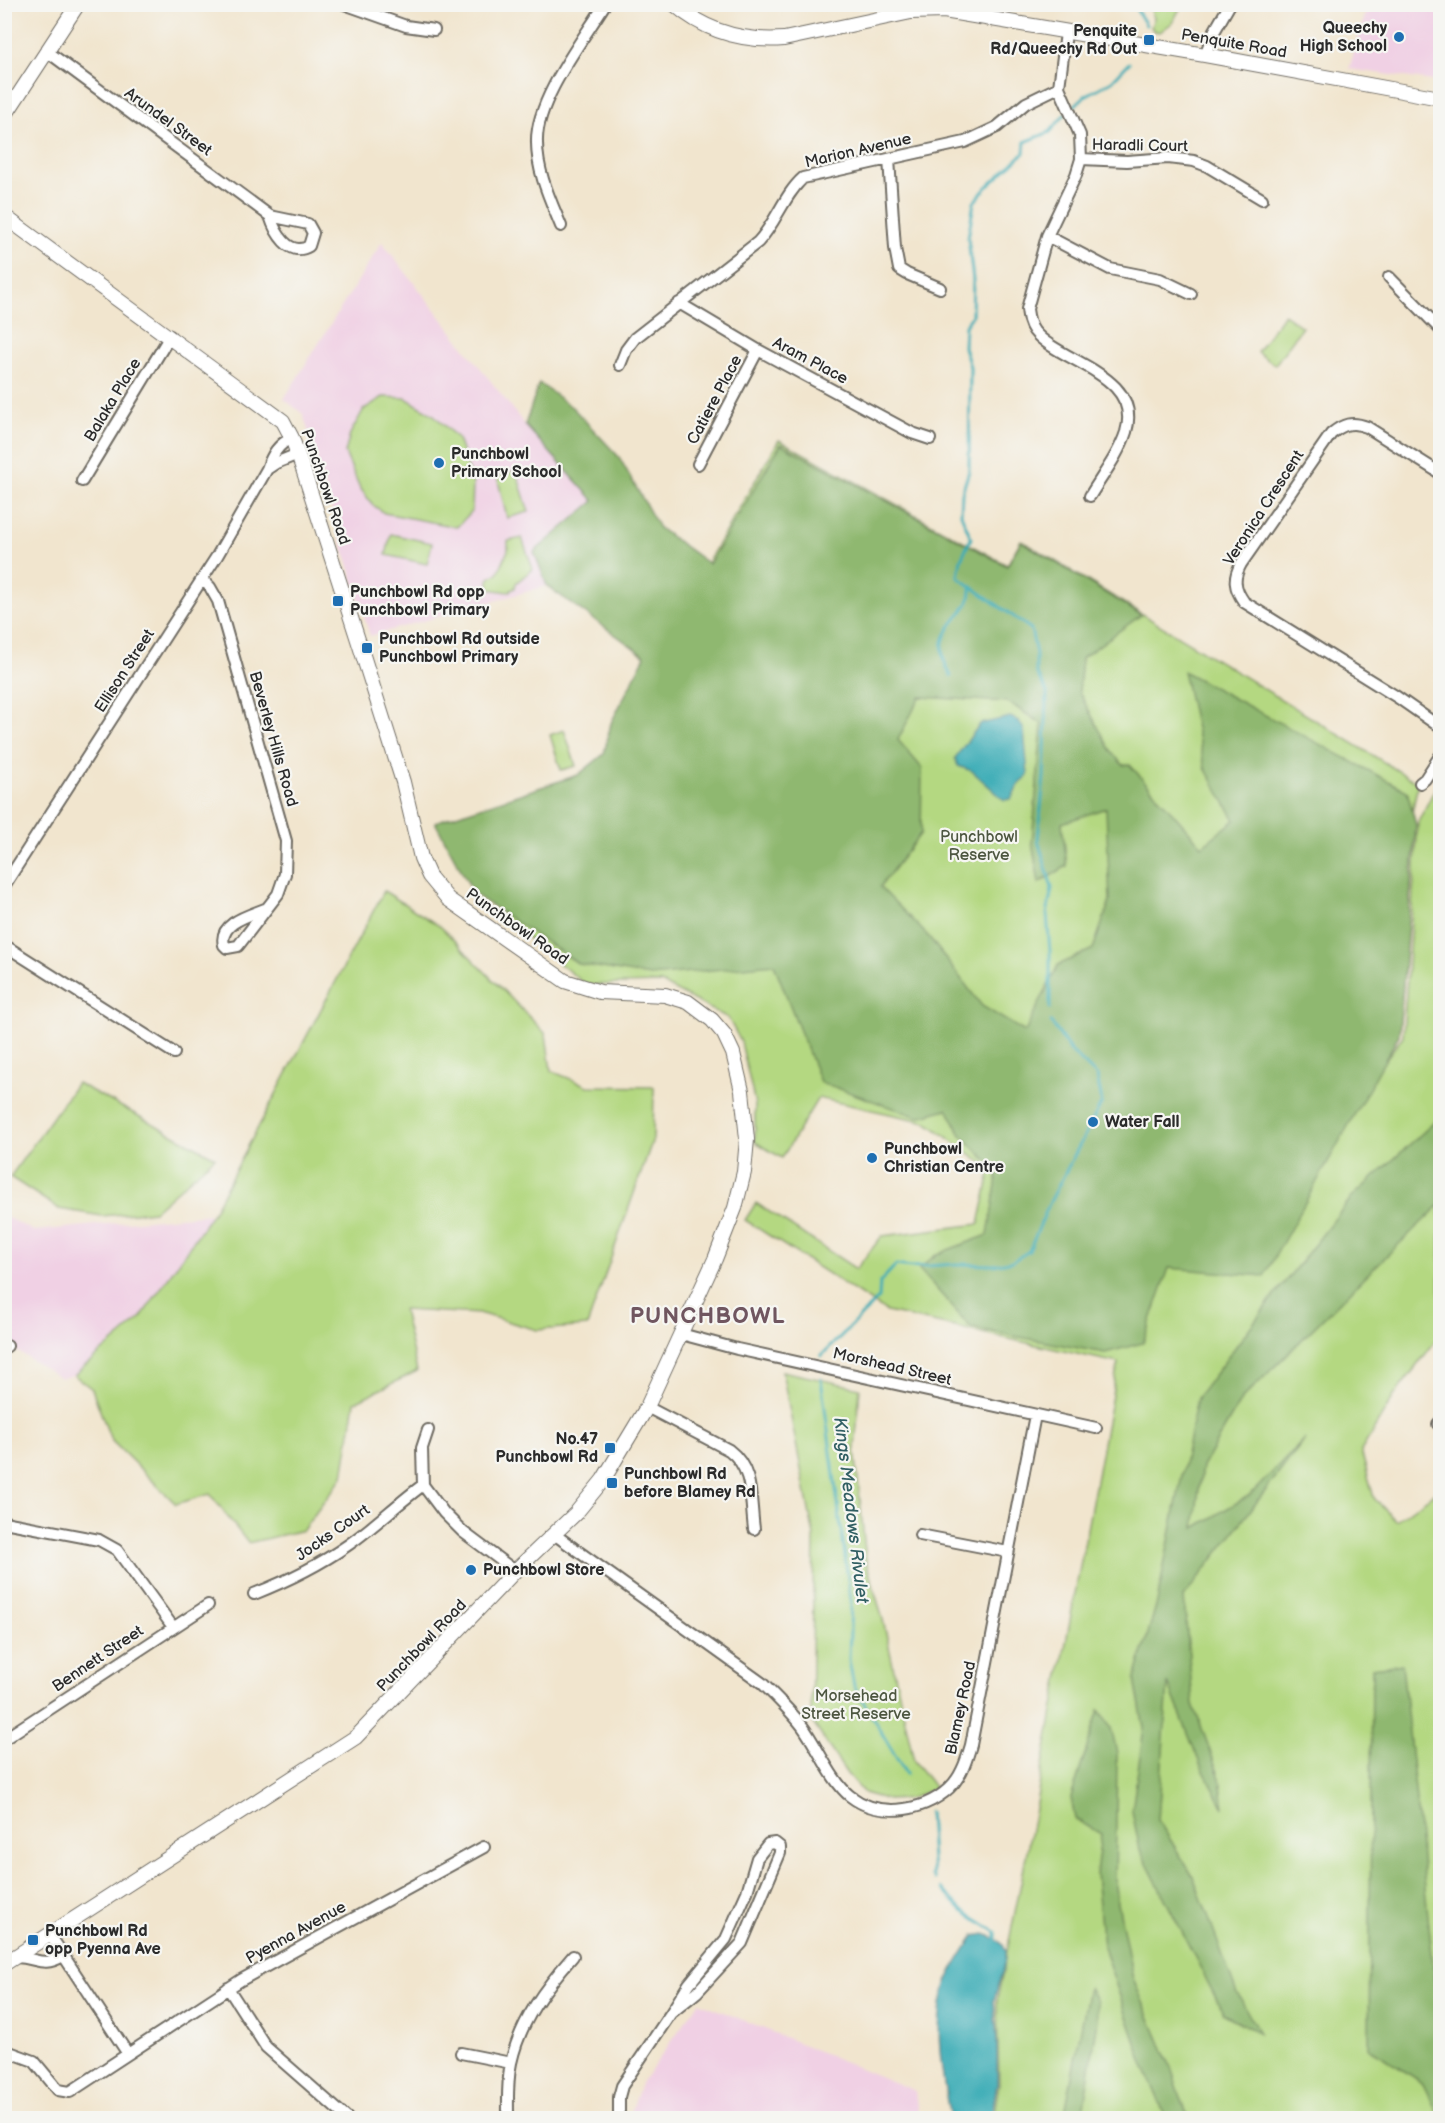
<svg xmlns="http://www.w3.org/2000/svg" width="1445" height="2123" font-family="'Balsamiq Sans',sans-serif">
	<rect width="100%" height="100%" fill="#f6f6f2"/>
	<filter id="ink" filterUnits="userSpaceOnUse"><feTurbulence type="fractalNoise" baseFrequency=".0167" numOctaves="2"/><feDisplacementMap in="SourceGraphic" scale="12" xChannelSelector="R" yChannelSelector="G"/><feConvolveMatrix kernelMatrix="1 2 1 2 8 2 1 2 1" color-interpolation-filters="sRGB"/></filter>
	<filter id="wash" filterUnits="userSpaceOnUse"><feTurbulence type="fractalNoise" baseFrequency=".008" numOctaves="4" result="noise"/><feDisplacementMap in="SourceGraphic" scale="24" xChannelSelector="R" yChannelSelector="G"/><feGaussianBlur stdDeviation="1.35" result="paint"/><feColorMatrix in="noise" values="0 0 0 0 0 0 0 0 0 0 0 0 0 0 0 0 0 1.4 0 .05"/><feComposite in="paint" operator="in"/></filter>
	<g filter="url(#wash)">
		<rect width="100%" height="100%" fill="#f1e5ce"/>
		<path fill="#f0d0e4" d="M1368,5H1440V82L1349,69Z
			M382,242L525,425L595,501L534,552L547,586L370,636L303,414L284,399Z
			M212,1214L139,1320L74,1375L61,1378L5,1344L4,1216L34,1231Z
			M699,2002L915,2091L919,2118H629L641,2084Z"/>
		<path fill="#b4d881" stroke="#708256" stroke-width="1.5" d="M1149,5H1182L1172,23L1160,32L1154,31L1151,27L1154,18Z
			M1284,314L1302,327L1275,365L1257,352Z
			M383,397L406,398L434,415L458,439L473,483L472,511L457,527L384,513L373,505L360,488L345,453L350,434L364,409Z
			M779,440L1007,565L1021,540L1418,783L1371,1016L1241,1252L1403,1036L1418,822L1440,779V1335L1394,1396L1361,1451L1374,1498L1396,1521L1440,1489V2118H993L999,2084L997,2000L1022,1878L1118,1363L887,1312L745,1220L756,1203L856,1269L882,1236L979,1224L991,1169L926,1122L818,1098L782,1158L755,1142V1104L741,1042L728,1018L661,983L586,985L501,916L574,787L599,773L614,722Z
			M516,471L529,512L507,518L497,476Z
			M391,534L432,543L427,564L386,555Z
			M522,538L533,569L516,583L515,588L508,592L489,589V578L498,573L508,550V541Z
			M564,730L576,766L561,770L550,735Z
			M384,891L441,927L546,1034L551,1071L588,1086L654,1087L653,1139L587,1326L537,1330L482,1314L403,1310L417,1371L355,1402L343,1476L303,1530L248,1543L210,1494L176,1504L111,1440L92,1389L74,1375L139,1320L212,1214Z
			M77,1083L215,1157L154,1211L102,1216L59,1209L10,1177Z
			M782,1371L860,1388L855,1448L866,1561L883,1620L914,1761L935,1788L909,1799L888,1800L864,1793L847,1774L811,1720L814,1536Z"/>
		<path fill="#8fb86f" stroke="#5d724d" stroke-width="1.5" fill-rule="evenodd" d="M539,383L573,408L619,457L659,528L709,564L781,444L1007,566L1021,541L1141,615L1082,658L1079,692L1111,751L1123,765H1130L1202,846L1235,820L1205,768L1183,671L1407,791L1416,825L1399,1035L1264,1276L1169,1268L1143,1343L1105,1353L971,1328L919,1269L937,1254L988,1235L998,1171L961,1135L947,1109L918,1117L820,1082L774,964L650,976L579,964L474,894L435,822L578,775L604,754L611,723L645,656L547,586L534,552L594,501L525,425ZM920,697L1008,702L1042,724L1032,842L1039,883L1067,866L1062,823L1106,808L1110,901L1093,949L1058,965L1025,1032L982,1006L929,937L880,887L921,833L922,768L898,740Z
			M1440,1117V1205L1377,1265L1241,1400L1202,1467L1194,1528L1250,1495L1305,1439L1184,1597L1193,1704L1220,1778L1224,1808L1200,1764L1168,1683L1158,1820L1193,1876L1236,1991L1259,2033L1224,2014L1140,1850L1132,1811L1144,1728L1135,1679L1157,1602L1197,1398L1273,1297L1352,1197Z
			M1402,1664L1435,1984L1440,1989V2118L1423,2083L1369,2048L1372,1668Z
			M1099,1710L1111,1728L1117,1753L1115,1888L1133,1979L1170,2065L1188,2118H1166L1143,2063L1103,1947L1096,1874L1101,1834L1075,1819L1071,1798Z
			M1089,1987L1097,2002L1098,2020L1082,2118H1064Z"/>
		<path fill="#3bacb6" stroke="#336c70" stroke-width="1.5" d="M1010,717L1019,721L1024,730L1028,775L1020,783L1011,799L1004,800L972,771L958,766L955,758L980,724Z
			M985,1934L999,1940L1006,1949V1959L994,2000L997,2043V2084L991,2118H950C943,2081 932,2021 946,1985C952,1968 964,1952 974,1936Z"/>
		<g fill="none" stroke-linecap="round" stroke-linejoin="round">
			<path stroke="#3bacb6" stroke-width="3" d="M1133,4L1146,25
				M1071,109L1085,96L1112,81L1129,63
				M951,676C923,626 973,619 971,588
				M1050,1008V952L1047,914L1052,888L1038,840L1044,776L1047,692L1036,672V654L1031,629L958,577L961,559L971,538L961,514L962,493L969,471L970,367L964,347L965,326L972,316L973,280L968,238L974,202L987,187L1024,153L1025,142L1050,132L1066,113
				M821,1356L879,1298L880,1282L896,1265L912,1267L956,1264L994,1265L1013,1261L1029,1251L1050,1202L1102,1102L1097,1076L1070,1050L1051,1022
				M821,1379L851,1601L849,1660L854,1686L906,1774
				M929,1812L933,1876L935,1879
				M942,1889L963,1911L996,1932V1942"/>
		</g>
	</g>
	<g filter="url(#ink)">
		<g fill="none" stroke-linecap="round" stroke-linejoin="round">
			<defs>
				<path id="minor" d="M344,4L406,26L434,30
					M1066,33L1059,87L1080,135L1081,159L1076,175L1047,236L1027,309C1028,317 1029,324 1034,331C1059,363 1143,374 1126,432C1119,454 1102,476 1090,496
					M48,52L270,216L308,224L313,233L309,246C289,258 275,232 270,216
					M1205,55L1214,32L1230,4
					M889,159L895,248L899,269L907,274L940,288
					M1081,159L1127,161L1168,158L1194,161L1207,166L1262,199
					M561,226C550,199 537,172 537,143C535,101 583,40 605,4
					M1047,236L1110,269L1160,279L1191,294
					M1389,277L1440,329
					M679,303L758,350L912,433L930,439
					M620,365L626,350L635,338L758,242C776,223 784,195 803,178L965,142L997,127L1026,103L1059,87
					M698,464L758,350
					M267,469L276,463L298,454
					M1440,473L1367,427C1352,421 1343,424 1331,434L1241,564C1233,578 1234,588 1244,602L1397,697L1440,727
					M82,481L170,336
					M202,579L210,587L218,601L286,841L285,874L278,894L238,946L227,948L224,945C218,923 250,915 265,909
					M1420,783L1425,779L1440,756
					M4,886L217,556L267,469C272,455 278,444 292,438
					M4,945L174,1053
					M681,1334L737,1349L1096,1428
					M4,1348L7,1346
					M647,1407L729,1450C754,1469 750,1499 754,1529
					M1438,1424L1440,1422
					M428,1430L422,1448L423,1485L444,1513L463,1532L515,1571
					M4,1522L99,1540L117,1550L173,1627
					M554,1534L762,1683C776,1697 791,1711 803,1727C817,1746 832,1782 850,1796C881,1820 930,1811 954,1783C963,1772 967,1758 971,1745L1035,1415
					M920,1535L1008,1552
					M254,1594C287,1581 318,1566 348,1545C374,1527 397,1504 423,1485
					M4,1739L208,1605
					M50,1935L128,2054
					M16,1957C39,1958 41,1968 63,1956
					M228,1988L266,2047L347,2118
					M4,2050L34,2061L58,2090L70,2092L241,1980L484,1847
					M461,2053L511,2063
					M508,2118C508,2100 507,2081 511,2063C520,2021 546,1987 573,1956
					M619,2118V2097L622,2086L671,2013L689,1984L726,1939L747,1892L757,1858L768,1844L775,1843L780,1847V1853L742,1943L697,1992L671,2013"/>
				<path id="tertiary" d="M674,4C706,32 742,42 784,39L911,12L944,11L1205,55L1440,98
					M4,117L78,4
					M4,216L283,421L292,438L303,469L360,646L403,782L421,858L429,876L448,899L565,981L600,992L665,995L688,1002L712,1020L724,1034L733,1053L742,1091L747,1139L744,1172L735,1208L715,1259L647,1407L603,1480L576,1513L515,1571L356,1737L4,1964"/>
			</defs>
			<use href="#minor" stroke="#706c64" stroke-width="14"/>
			<use href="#tertiary" stroke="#706c64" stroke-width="16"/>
			<use href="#minor" stroke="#fff" stroke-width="10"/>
			<use href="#tertiary" stroke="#fff" stroke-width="14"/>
		</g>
	</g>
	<g fill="#1f6fb2" stroke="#f6f6f2" stroke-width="2">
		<circle cx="1399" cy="37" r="6"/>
		<rect x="1143" y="34" width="12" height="12" rx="3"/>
		<circle cx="439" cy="463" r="6"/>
		<rect x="332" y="595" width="12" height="12" rx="3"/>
		<rect x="361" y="642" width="12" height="12" rx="3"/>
		<circle cx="1093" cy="1122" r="6"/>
		<circle cx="872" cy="1158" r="6"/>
		<rect x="604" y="1442" width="12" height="12" rx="3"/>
		<rect x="606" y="1477" width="12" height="12" rx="3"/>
		<circle cx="471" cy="1570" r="6"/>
		<rect x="27" y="1934" width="12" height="12" rx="3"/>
	</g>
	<g text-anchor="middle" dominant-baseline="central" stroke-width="4.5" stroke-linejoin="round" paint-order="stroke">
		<g font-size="16" font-weight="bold" fill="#2b2b2b" stroke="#f6f6f2" text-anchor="start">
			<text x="1387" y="28" text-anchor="end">Queechy<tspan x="1387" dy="18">High School</tspan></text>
			<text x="1137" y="31" text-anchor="end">Penquite<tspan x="1137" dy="18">Rd/Queechy Rd Out</tspan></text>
			<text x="451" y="454">Punchbowl<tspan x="451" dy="18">Primary School</tspan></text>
			<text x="350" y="592">Punchbowl Rd opp<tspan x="350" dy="18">Punchbowl Primary</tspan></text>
			<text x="379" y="639">Punchbowl Rd outside<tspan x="379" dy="18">Punchbowl Primary</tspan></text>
			<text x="1105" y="1122">Water Fall</text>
			<text x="884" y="1149">Punchbowl<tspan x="884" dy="18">Christian Centre</tspan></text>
			<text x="598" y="1439" text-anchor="end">No.47<tspan x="598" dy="18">Punchbowl Rd</tspan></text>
			<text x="624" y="1474">Punchbowl Rd<tspan x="624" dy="18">before Blamey Rd</tspan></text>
			<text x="483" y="1570">Punchbowl Store</text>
			<text x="45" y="1931">Punchbowl Rd<tspan x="45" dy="18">opp Pyenna Ave</tspan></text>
		</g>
		<g font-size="16" fill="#2b2b2b" stroke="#f6f6f2">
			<text transform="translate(1234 44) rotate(10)">Penquite Road</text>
			<text transform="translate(168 122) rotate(36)">Arundel Street</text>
			<text transform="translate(1140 146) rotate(1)">Haradli Court</text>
			<text transform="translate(858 151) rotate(-13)">Marion Avenue</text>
			<text transform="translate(810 361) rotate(28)">Aram Place</text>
			<text transform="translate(113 400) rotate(-59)">Balaka Place</text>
			<text transform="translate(715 400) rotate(-62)">Catiere Place</text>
			<text transform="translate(325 487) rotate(71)">Punchbowl Road</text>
			<text transform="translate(1264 508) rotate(-57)">Veronica Crescent</text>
			<text transform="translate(125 671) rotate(-57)">Ellison Street</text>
			<text transform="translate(273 739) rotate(74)">Beverley Hills Road</text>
			<text transform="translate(517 927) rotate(35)">Punchbowl Road</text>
			<text transform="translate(892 1367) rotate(13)">Morshead Street</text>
			<text transform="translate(333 1533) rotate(-35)">Jocks Court</text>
			<text transform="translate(422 1646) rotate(-46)">Punchbowl Road</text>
			<text transform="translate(98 1659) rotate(-34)">Bennett Street</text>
			<text transform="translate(961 1708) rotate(-78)">Blamey Road</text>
			<text transform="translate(296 1933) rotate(-29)">Pyenna Avenue</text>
		</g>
		<g font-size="16" fill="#4d5640" stroke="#f6f6f2">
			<text x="979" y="837">Punchbowl<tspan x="979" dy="18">Reserve</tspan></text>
			<text x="856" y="1696">Morsehead<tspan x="856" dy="18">Street Reserve</tspan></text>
		</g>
		<g font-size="18" font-style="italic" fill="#315f63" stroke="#f6f6f2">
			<text transform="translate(851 1510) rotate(83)">Kings Meadows Rivulet</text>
		</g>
		<g font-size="22" font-weight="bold" letter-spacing="1.5" fill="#705660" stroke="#f6f6f2">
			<text x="708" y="1316">PUNCHBOWL</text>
		</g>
	</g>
	<rect width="1445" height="2123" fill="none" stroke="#f6f6f2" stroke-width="24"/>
</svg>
